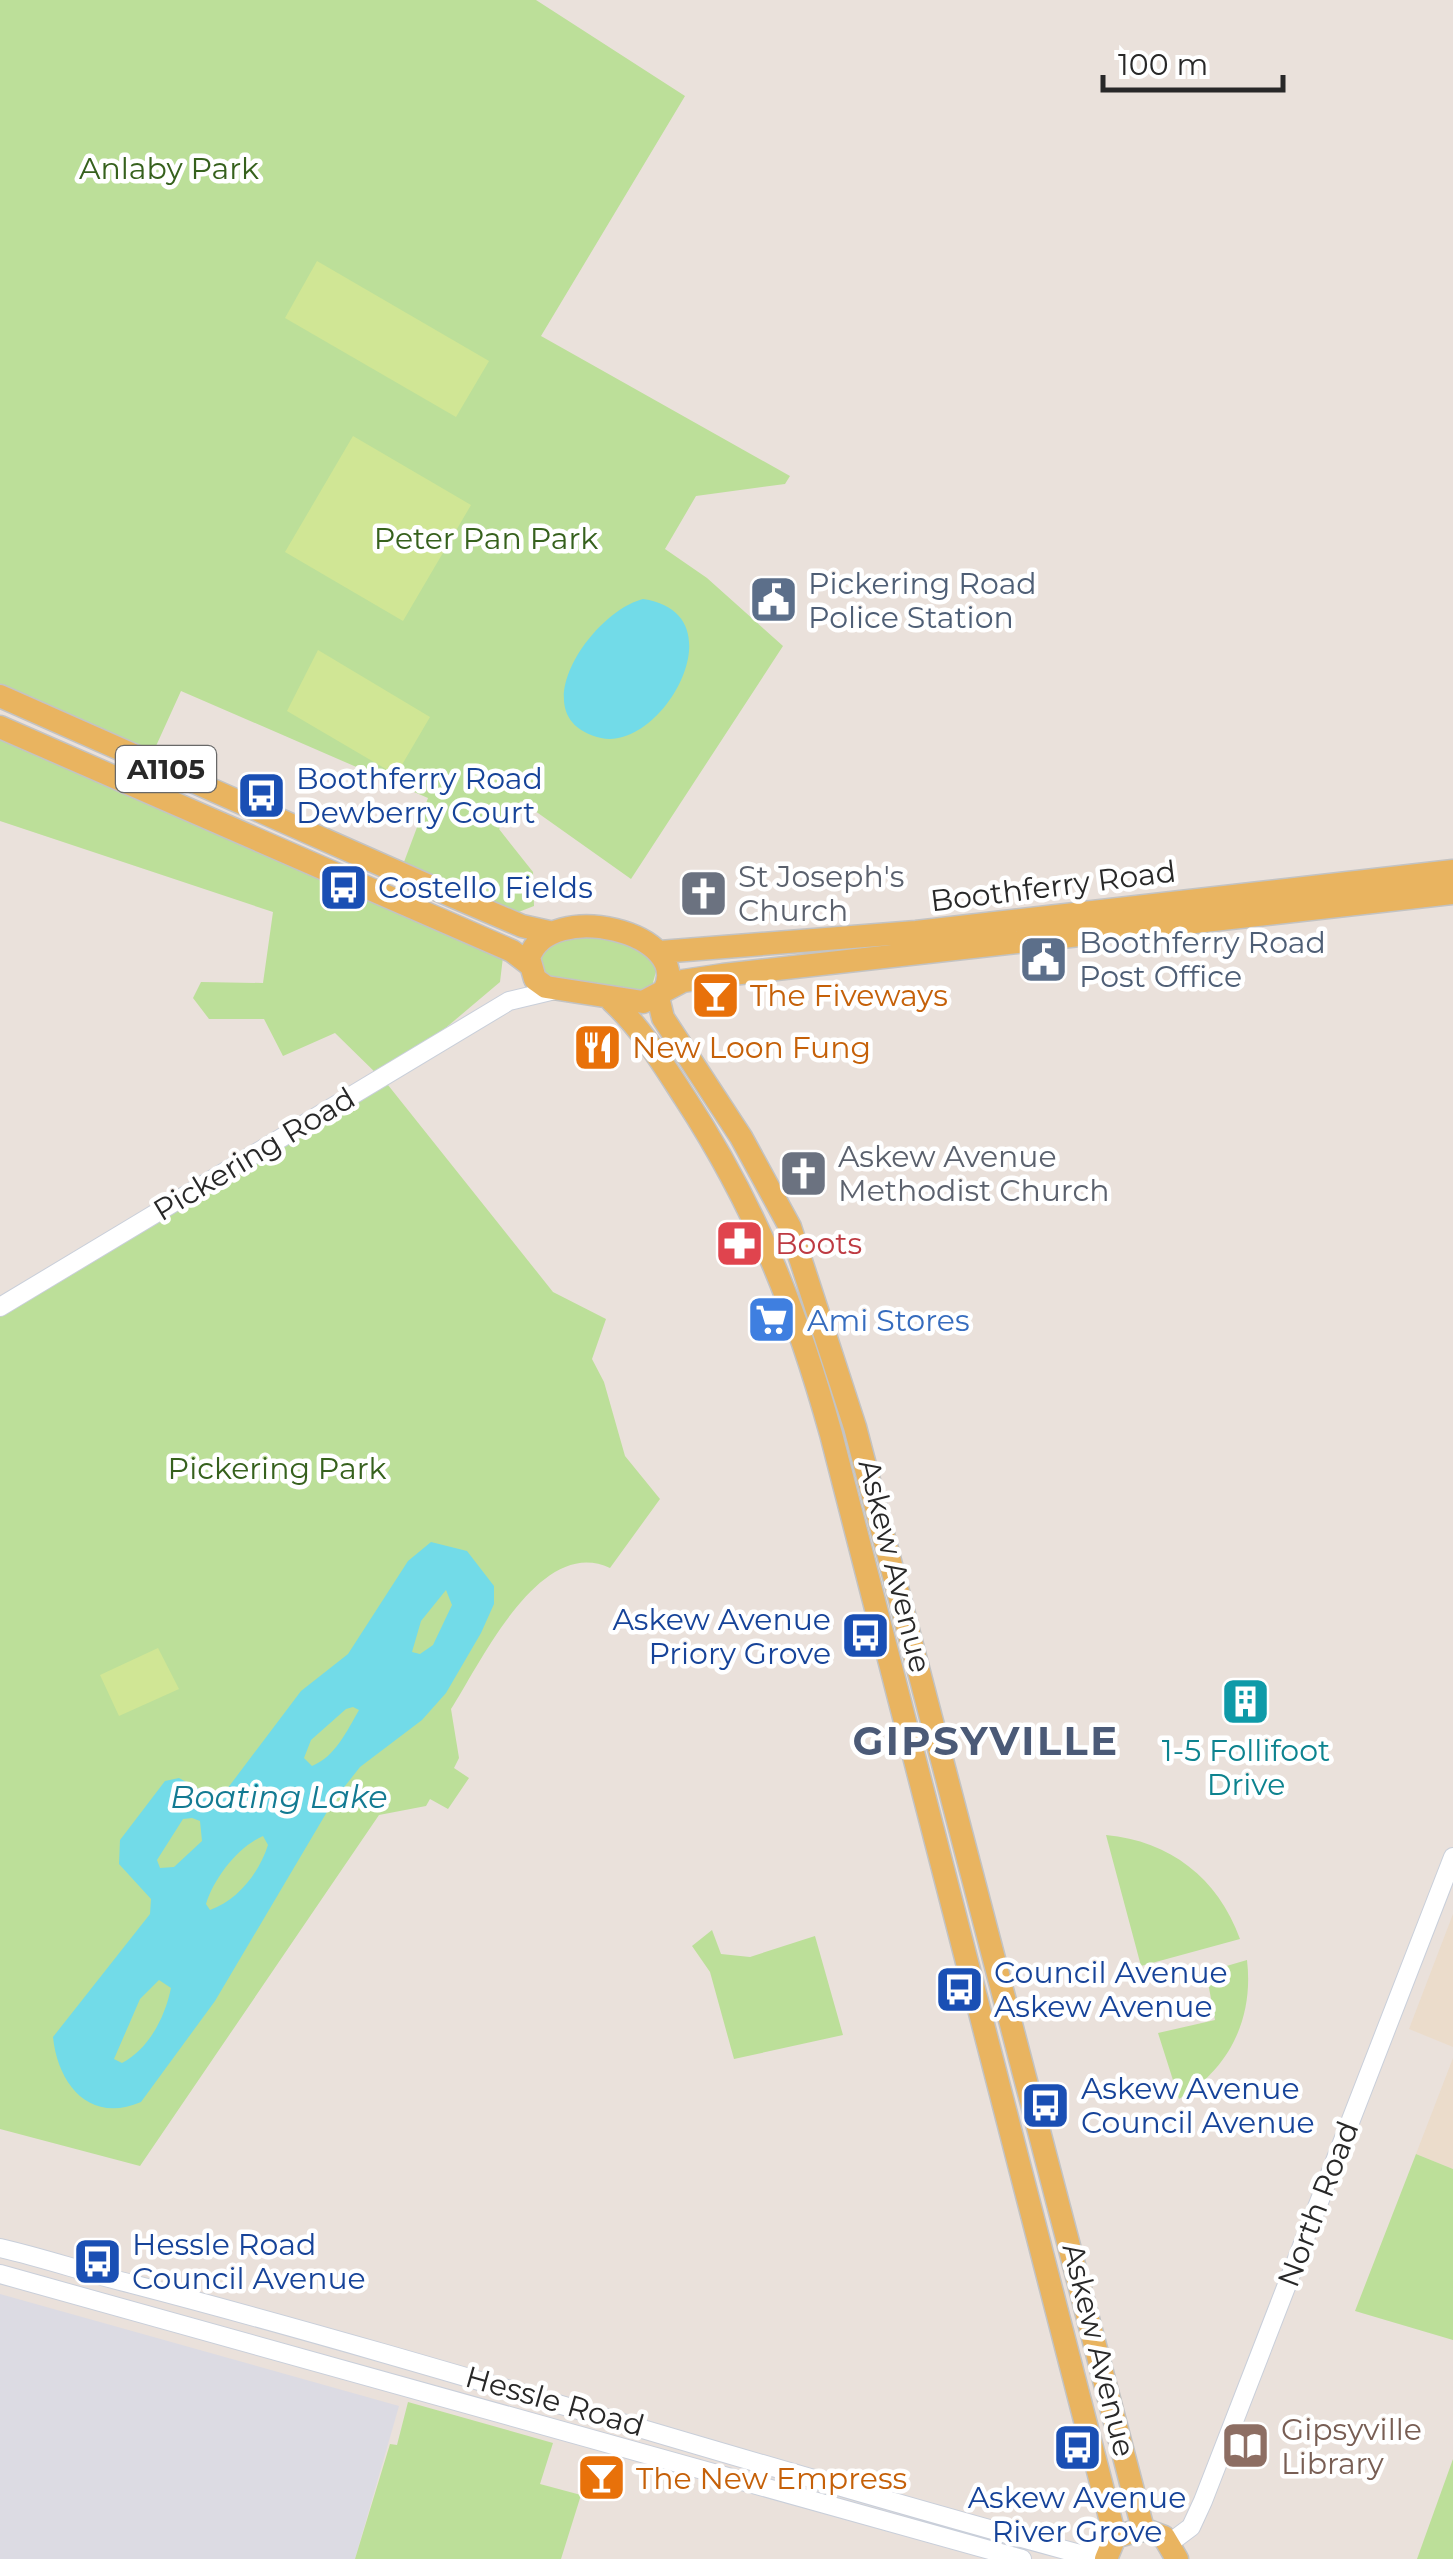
<svg xmlns="http://www.w3.org/2000/svg" width="1453" height="2559" font-family="Montserrat,sans-serif">
	<rect width="100%" height="100%" fill="#eae1db"/>
	<path fill="#dcdbe3" d="M0,2294L399,2406L355,2559H0Z"/>
	<path fill="#ebdccb" d="M1453,1914V2047L1409,2029Z
		M1453,2058V2169L1416,2154Z"/>
	<path fill="#bcdf99" d="M0,0H536L685,96L541,336L790,476L785,484L696,496L665,549L707,578L783,646L631,879L521,801L499,829L533,872L534,906L516,913L404,862L428,798L181,691L151,757L0,690Z
		M0,735L503,957L500,982L384,1080L553,1292L606,1319L592,1359L604,1382L625,1456L660,1499L610,1568C540,1534 480,1664 451,1709L459,1758L454,1768L469,1778L448,1809L430,1799L426,1806L379,1815L140,2166L0,2129V1310L383,1080L335,1033L283,1056L264,1019H209L193,998L201,982L263,983L273,912L0,821Z
		M595,937C618,941 643,947 657,968L652,986L639,993L544,977L538,956L556,940Z
		M1106,1835C1170,1841 1218,1878 1240,1939L1141,1966Z
		M712,1930L721,1954L750,1957L815,1936L843,2035L734,2059L710,1972L692,1946Z
		M1247,1960C1254,2019 1229,2069 1179,2099L1158,2033L1215,2020L1206,1972Z
		M1416,2154L1453,2169V2340L1355,2311Z
		M408,2402L553,2443L540,2484L581,2495L561,2559H355L390,2444L397,2445Z
		M1453,2459V2559H1417Z"/>
	<path fill="#d0e695" d="M317,261L489,361L456,417L285,318Z
		M353,436L471,505L403,621L285,552Z
		M318,650L430,717L396,775L287,711Z
		M158,1648L179,1689L119,1716L100,1675Z"/>
	<path fill="#72dbe8" fill-rule="evenodd" d="M643,599C741,613 662,752 601,738C519,719 591,612 643,599Z
		M431,1542L467,1551L494,1586V1604L481,1633L446,1693L422,1720L360,1767L334,1800L215,2001L141,2102C90,2124 58,2085 53,2037L150,1914L151,1899L119,1864L120,1840L165,1781L179,1778L210,1795L224,1793L301,1691L348,1654L408,1561ZM446,1590L452,1605L433,1645L420,1654L412,1652L421,1621ZM353,1707L359,1710C347,1731 335,1757 312,1766L304,1758L311,1740L346,1709ZM192,1818L200,1821L202,1841L174,1867L160,1868L157,1860L183,1819ZM263,1836L268,1845C259,1873 238,1900 210,1910L206,1904C214,1878 238,1847 263,1836ZM159,1980L171,1988C165,2017 149,2049 122,2063L114,2059L140,1999Z"/>
	<g fill="none" stroke-linecap="round" stroke-linejoin="round">
		<defs>
			<path id="tertiary" d="M0,1307L509,1001L555,990
				M0,2248C44,2258 87,2273 132,2284C450,2367 763,2469 1080,2554L1108,2546
				M0,2274L1022,2559
				M1171,2542L1191,2527L1203,2501L1453,1857"/>
			<path id="primary" d="M0,696L445,893L522,926L549,932
				M0,727L512,951L529,964
				M660,952L916,932L1453,871
				M664,991C695,933 548,897 529,958L535,979L546,987L643,1002L683,981L723,975L1453,893
				M658,997L663,1018L741,1137L790,1227L855,1427L1143,2529
				M612,1001C642,1029 663,1064 685,1098C756,1207 796,1309 831,1434L1115,2537
				M1106,2559L1115,2537L1143,2529L1164,2537L1177,2559"/>
		</defs>
		<use href="#tertiary" stroke="#c9cfda" stroke-width="20"/>
		<use href="#primary" stroke="#c3c3c3" stroke-width="25"/>
		<use href="#tertiary" stroke="#fff" stroke-width="18"/>
		<use href="#primary" stroke="#e9b460" stroke-width="22"/>
	</g>
	<defs>
		<symbol id="civic-square" viewBox="-11 -11 22 22"><rect x="-9" y="-9" width="18" height="18" rx="4" fill="#5c6f8a" stroke="#fff"/><path d="M-.6-6.5H3V-4.5H.6V-3L4-1V1h2V6H-6V1h2V-1L-.6-3ZM-1.2 2.5V6h2.4V2.5Z" fill="#fff"/></symbol>
		<symbol id="bus-square" viewBox="-11 -11 22 22"><rect x="-9" y="-9" width="18" height="18" rx="4" fill="#1a4fb4" stroke="#fff"/><path d="M-5-6H5V4H4V6H2V4H-2V6H-4V4H-5ZM-3.5-4V0h7V-4ZM-3.5 1.2v1.5H-2V1.2ZM2 1.2v1.5H3.5V1.2Z" fill="#fff"/></symbol>
		<symbol id="church-square" viewBox="-11 -11 22 22"><rect x="-9" y="-9" width="18" height="18" rx="4" fill="#6b7280" stroke="#fff"/><path d="M-1.2-6h2.4v3.5h3.3v2.4h-3.3V6h-2.4V-.1h-3.3v-2.4h3.3Z" fill="#fff"/></symbol>
		<symbol id="bar-square" viewBox="-11 -11 22 22"><rect x="-9" y="-9" width="18" height="18" rx="4" fill="#e8710a" stroke="#fff"/><path d="M-6-5H6L.8 .8V4.5H3.5V6h-7V4.5H-.8V.8Z" fill="#fff"/></symbol>
		<symbol id="restaurant-square" viewBox="-11 -11 22 22"><rect x="-9" y="-9" width="18" height="18" rx="4" fill="#e8710a" stroke="#fff"/><path d="M-5-6h1v4h1v-4h1v4h1v-4h1v5L-1.5 .5V6h-2V.5L-5-1ZM5-6V6H3V1.5H1.5Q1.5-4 5-6Z" fill="#fff"/></symbol>
		<symbol id="pharmacy-square" viewBox="-11 -11 22 22"><rect x="-9" y="-9" width="18" height="18" rx="4" fill="#e0444e" stroke="#fff"/><path d="M-2-6h4v4h4v4h-4v4h-4v-4h-4v-4h4Z" fill="#fff"/></symbol>
		<symbol id="supermarket-square" viewBox="-11 -11 22 22"><rect x="-9" y="-9" width="18" height="18" rx="4" fill="#3f7fe0" stroke="#fff"/><path d="M-6-5.5h2.5l.6 2H6L4.5 2H-2.5L-4.4-4H-6ZM-1.5 3.2a1.3 1.3 0 1 0 .1 0ZM3 3.2a1.3 1.3 0 1 0 .1 0Z" fill="#fff"/></symbol>
		<symbol id="building-square" viewBox="-11 -11 22 22"><rect x="-9" y="-9" width="18" height="18" rx="4" fill="#0f9aa8" stroke="#fff"/><path d="M-4-6H4V6H1V3H-1V6H-4ZM-2.5-4.3h1.7v1.8h-1.7ZM.8-4.3h1.7v1.8H.8ZM-2.5-1h1.7V.8h-1.7ZM.8-1h1.7V.8H.8Z" fill="#fff"/></symbol>
		<symbol id="library-square" viewBox="-11 -11 22 22"><rect x="-9" y="-9" width="18" height="18" rx="4" fill="#8d6e63" stroke="#fff"/><path d="M-6-4Q-3-5.5-.7-3.5V5Q-3 3-6 4ZM6-4Q3-5.5 .7-3.5V5Q3 3 6 4Z" fill="#fff"/></symbol>
	</defs>
	<g fill-rule="evenodd">
		<use href="#civic-square" x="746" y="572" width="55" height="55"/>
		<use href="#bus-square" x="234" y="768" width="55" height="55"/>
		<use href="#bus-square" x="316" y="860" width="55" height="55"/>
		<use href="#church-square" x="676" y="866" width="55" height="55"/>
		<use href="#civic-square" x="1016" y="932" width="55" height="55"/>
		<use href="#bar-square" x="688" y="968" width="55" height="55"/>
		<use href="#restaurant-square" x="570" y="1020" width="55" height="55"/>
		<use href="#church-square" x="776" y="1146" width="55" height="55"/>
		<use href="#pharmacy-square" x="712" y="1216" width="55" height="55"/>
		<use href="#supermarket-square" x="744" y="1292" width="55" height="55"/>
		<use href="#bus-square" x="838" y="1608" width="55" height="55"/>
		<use href="#building-square" x="1218" y="1674" width="55" height="55"/>
		<use href="#bus-square" x="932" y="1962" width="55" height="55"/>
		<use href="#bus-square" x="1018" y="2078" width="55" height="55"/>
		<use href="#bus-square" x="70" y="2234" width="55" height="55"/>
		<use href="#library-square" x="1218" y="2418" width="55" height="55"/>
		<use href="#bus-square" x="1050" y="2420" width="55" height="55"/>
		<use href="#bar-square" x="574" y="2450" width="55" height="55"/>
	</g>
	<g text-anchor="middle" dominant-baseline="central" stroke-width="9" stroke-linejoin="round" paint-order="stroke">
		<rect fill="#fff" stroke="#686868" stroke-width="2.5" x="116" y="746" width="100" height="46" rx="8"/>
		<g font-size="28" font-weight="bold" fill="#282828">
			<text x="166" y="769">A1105</text>
		</g>
		<g font-size="30" fill="#36611d" stroke="#fff">
			<text x="169" y="168">Anlaby Park</text>
			<text x="486" y="538">Peter Pan Park</text>
			<text x="277" y="1468">Pickering Park</text>
		</g>
		<g font-size="30" fill="#4e5e75" stroke="#fff" text-anchor="start">
			<text x="808" y="583">Pickering Road<tspan x="808" dy="34">Police Station</tspan></text>
			<text x="1079" y="942">Boothferry Road<tspan x="1079" dy="34">Post Office</tspan></text>
		</g>
		<g font-size="30" fill="#164399" stroke="#fff" text-anchor="start">
			<text x="296" y="778">Boothferry Road<tspan x="296" dy="34">Dewberry Court</tspan></text>
			<text x="378" y="887">Costello Fields</text>
			<text x="831" y="1619" text-anchor="end">Askew Avenue<tspan x="831" dy="34">Priory Grove</tspan></text>
			<text x="994" y="1972">Council Avenue<tspan x="994" dy="34">Askew Avenue</tspan></text>
			<text x="1081" y="2088">Askew Avenue<tspan x="1081" dy="34">Council Avenue</tspan></text>
			<text x="132" y="2244">Hessle Road<tspan x="132" dy="34">Council Avenue</tspan></text>
			<text x="1077" y="2497" text-anchor="middle">Askew Avenue<tspan x="1077" dy="34">River Grove</tspan></text>
		</g>
		<g font-size="30" fill="#5b616d" stroke="#fff" text-anchor="start">
			<text x="738" y="876">St Joseph's<tspan x="738" dy="34">Church</tspan></text>
			<text x="838" y="1156">Askew Avenue<tspan x="838" dy="34">Methodist Church</tspan></text>
		</g>
		<g font-size="30" fill="#282828" stroke="#fff">
			<text transform="translate(1053 886) rotate(-7)">Boothferry Road</text>
			<text transform="translate(254 1154) rotate(-31)">Pickering Road</text>
			<text transform="translate(895 1566) rotate(76)">Askew Avenue</text>
			<text transform="translate(1318 2204) rotate(-69)">North Road</text>
			<text transform="translate(1099 2350) rotate(76)">Askew Avenue</text>
			<text transform="translate(555 2401) rotate(16)">Hessle Road</text>
		</g>
		<g font-size="30" fill="#c56008" stroke="#fff" text-anchor="start">
			<text x="750" y="995">The Fiveways</text>
			<text x="632" y="1047">New Loon Fung</text>
			<text x="636" y="2478">The New Empress</text>
		</g>
		<g font-size="30" fill="#be3a42" stroke="#fff" text-anchor="start">
			<text x="775" y="1243">Boots</text>
		</g>
		<g font-size="30" fill="#366cbe" stroke="#fff" text-anchor="start">
			<text x="807" y="1320">Ami Stores</text>
		</g>
		<g font-size="30" fill="#0d838f" stroke="#fff">
			<text x="1246" y="1750">1-5 Follifoot<tspan x="1246" dy="34">Drive</tspan></text>
		</g>
		<g font-size="30" fill="#785e54" stroke="#fff" text-anchor="start">
			<text x="1281" y="2429">Gipsyville<tspan x="1281" dy="34">Library</tspan></text>
		</g>
		<g font-size="32" font-style="italic" fill="#137a92" stroke="#fff">
			<text x="279" y="1796">Boating Lake</text>
		</g>
		<g font-size="40" font-weight="bold" letter-spacing="2.5" fill="#4b5a77" stroke="#fff">
			<text x="986" y="1740">GIPSYVILLE</text>
		</g>
	</g>
	<path d="M1103 75v15h180v-15" fill="none" stroke="#282828" stroke-width="5"/>
	<text x="1118" y="75" font-size="30" fill="#282828" stroke="#ffffff" stroke-width="8" paint-order="stroke">100 m</text>
</svg>
